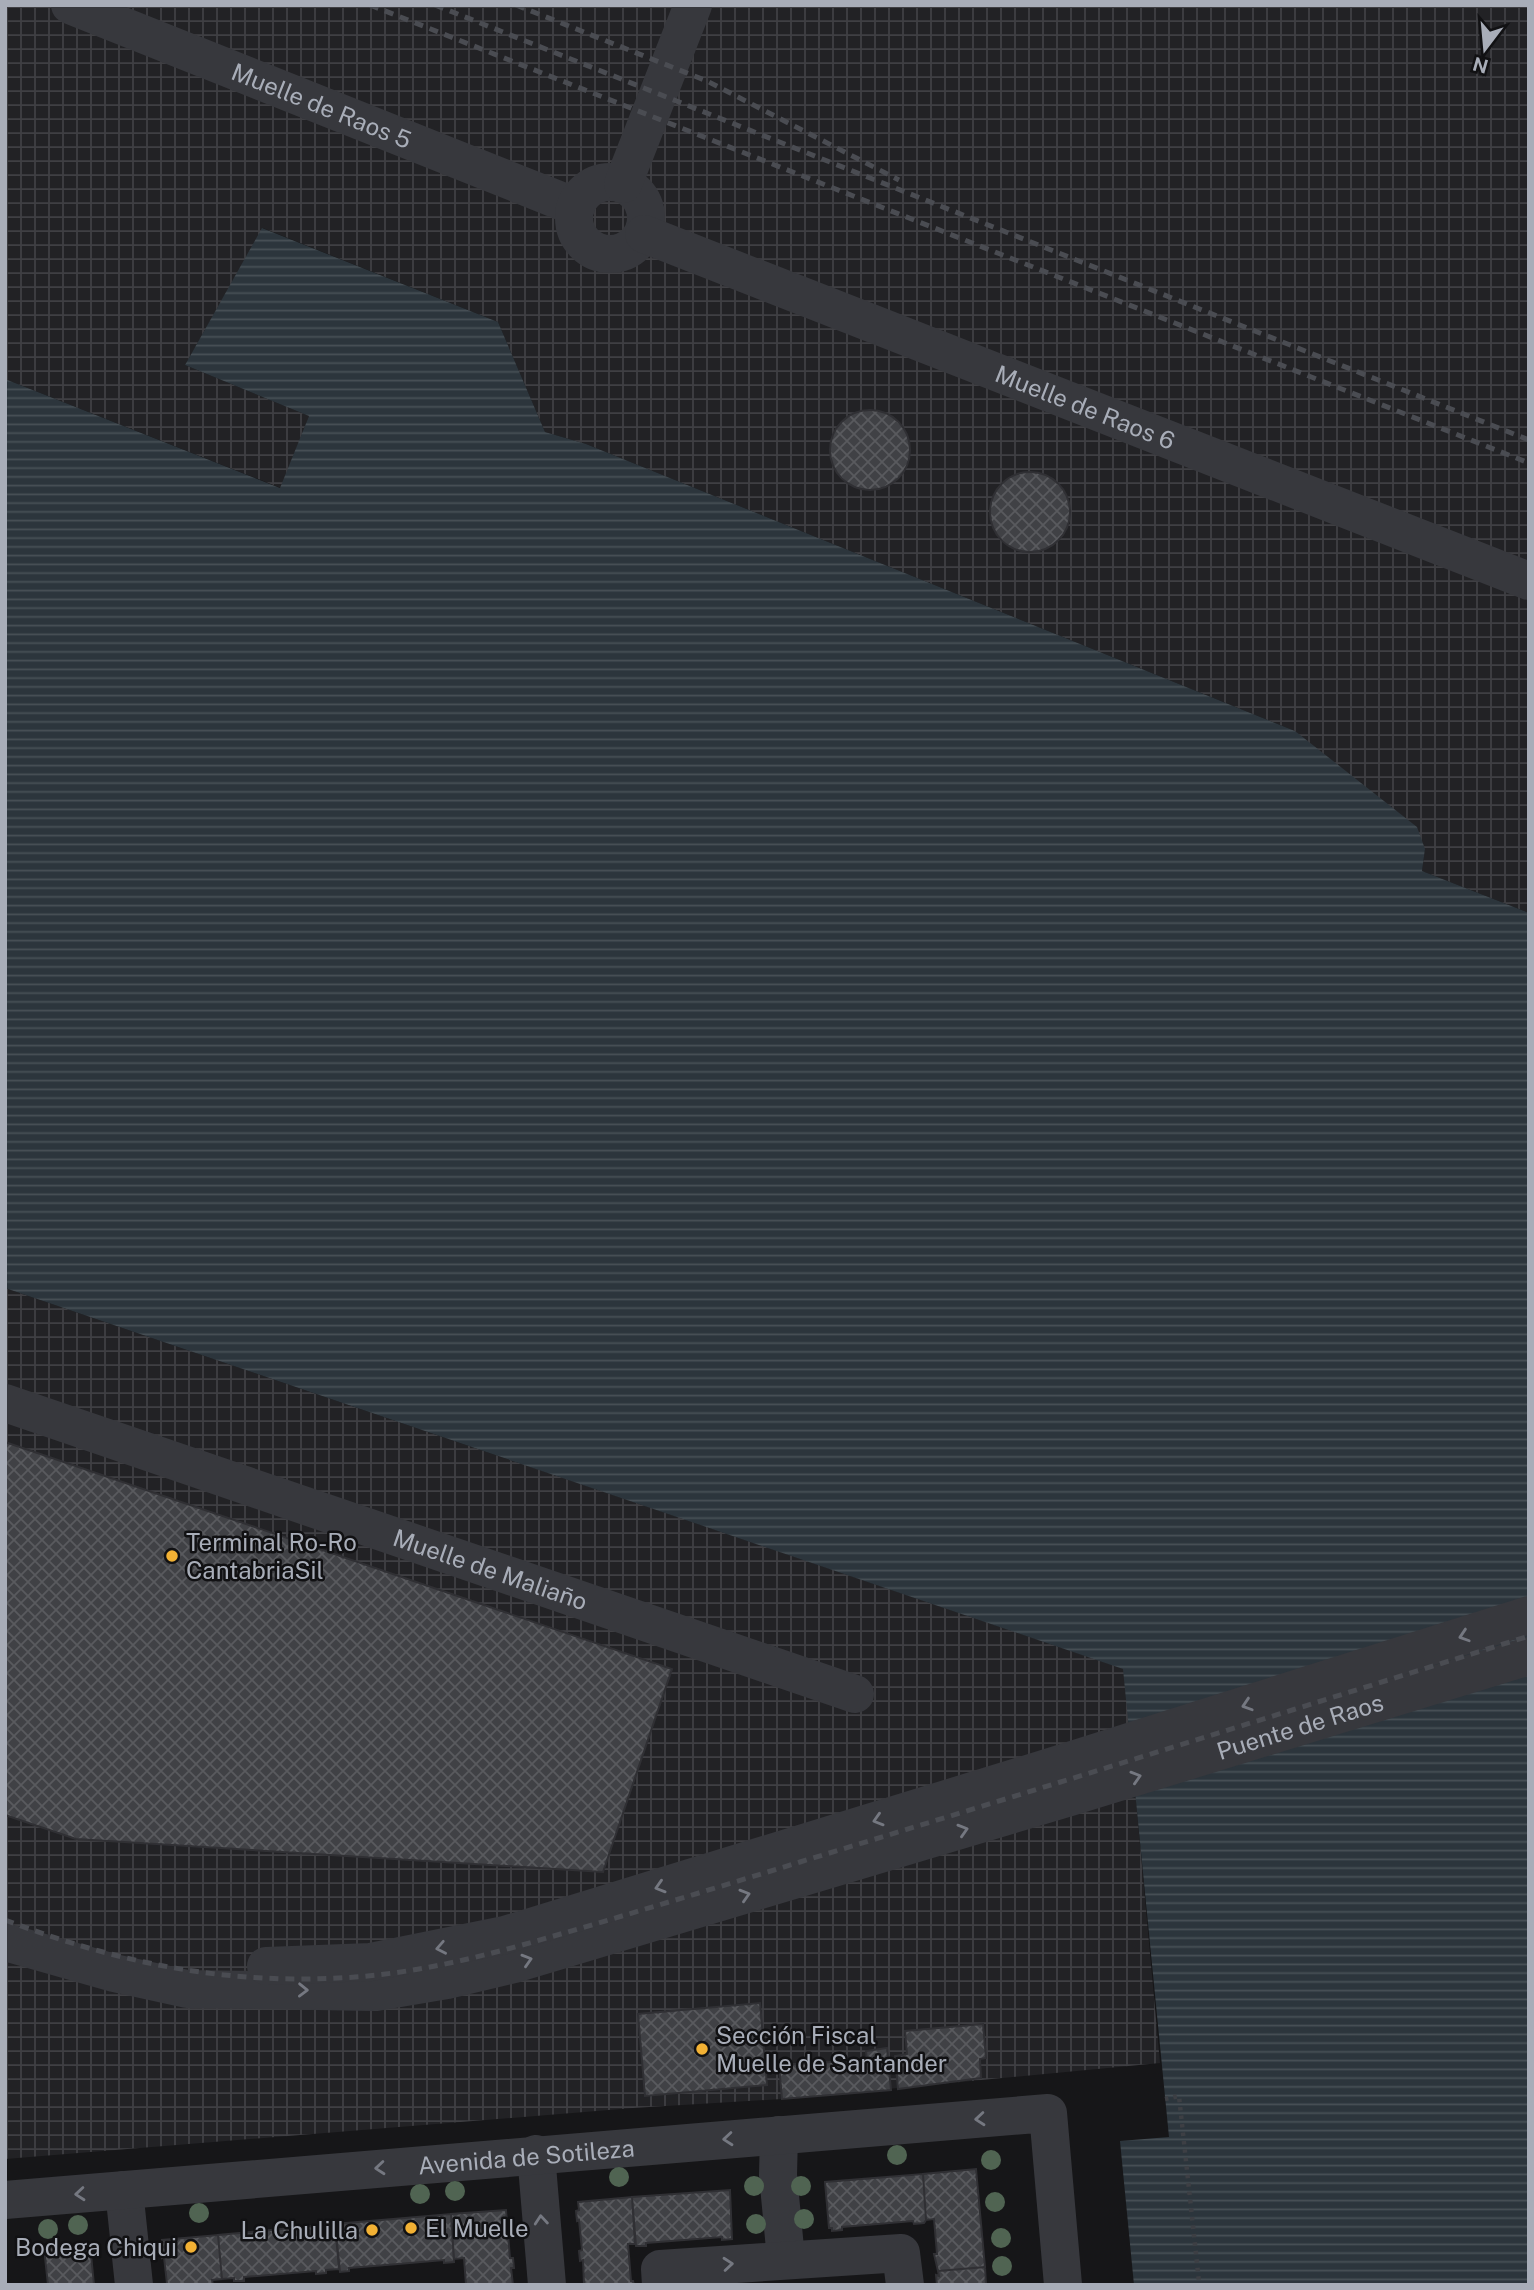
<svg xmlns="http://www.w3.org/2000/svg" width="1534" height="2290" font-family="'Public Sans',sans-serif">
	<defs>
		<pattern id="industrial-grid" width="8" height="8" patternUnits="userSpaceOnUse" patternTransform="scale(1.75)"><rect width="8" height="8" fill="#222225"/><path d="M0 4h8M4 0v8" fill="none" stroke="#3f3f43"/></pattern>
		<pattern id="water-rules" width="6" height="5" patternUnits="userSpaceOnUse" patternTransform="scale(1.75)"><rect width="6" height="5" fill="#2c353c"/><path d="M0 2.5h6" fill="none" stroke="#485056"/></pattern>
		<pattern id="building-cross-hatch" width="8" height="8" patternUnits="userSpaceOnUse" patternTransform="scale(1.75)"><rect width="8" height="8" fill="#404145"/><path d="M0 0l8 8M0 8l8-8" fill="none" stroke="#595a5e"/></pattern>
	</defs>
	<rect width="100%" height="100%" fill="#161618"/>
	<path fill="url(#industrial-grid)" d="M5,5H1529V913L1422,871L1425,849L1295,731L586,444L545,432L498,322L263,228L185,365L309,416L281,488L5,379Z
		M5,1288L1124,1669L1160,2063L782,2099L633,2108L5,2159Z"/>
	<path fill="url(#water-rules)" d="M262,228L498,322L545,432L586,444L1295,731L1417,827L1425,849L1422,871L1529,913V2285H1134L1120,2141L1169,2137L1123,1669L5,1288V379L280,488L309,416L185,365Z"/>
	<path fill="url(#building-cross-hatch)" stroke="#303034" stroke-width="2" d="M830 450a40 40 0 1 1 80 0a40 40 0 1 1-80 0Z
		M990 512a40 40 0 1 1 80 0a40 40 0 1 1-80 0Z
		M5,1442L672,1669L603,1872L76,1839L5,1815Z
		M760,2003L767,2085L645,2096L638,2014Z
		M983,2024L986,2058L980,2059L981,2078L898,2089L895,2056L907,2054L905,2031Z
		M887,2048L891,2090L782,2099L779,2065L867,2060L866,2051Z
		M976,2169L985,2267L938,2271L934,2254H937L934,2219L926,2220L923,2174Z
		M923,2174L926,2220L924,2223L914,2224L913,2221L842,2227V2230L832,2231V2228H829L825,2182Z
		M730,2190L732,2239L722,2240V2237L646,2243V2246H636L632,2197Z
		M632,2197L635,2244H628L631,2281H633L634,2285H584L583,2260L580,2261L579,2251L582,2250L579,2220L577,2221L576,2211L579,2210L578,2202Z
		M506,2210L507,2224H510L511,2234H508L510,2258H513L514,2268H511L513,2285H466L464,2258L454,2259L451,2214Z
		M451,2214L454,2262L444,2263V2260L398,2264L349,2268V2271L340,2272L335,2224Z
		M335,2224L339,2269L326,2270V2273L316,2274V2271L244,2277V2281H234V2278L222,2279L218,2235Z
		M218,2235L222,2279L212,2280L213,2285H164L167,2284L164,2257L162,2258V2240Z
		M90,2244L94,2285H48L44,2248Z
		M985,2267L986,2285H937L936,2275L939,2276L938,2271Z"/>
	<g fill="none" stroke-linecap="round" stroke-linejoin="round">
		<path stroke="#3d3f44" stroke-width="4.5" stroke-dasharray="3.5 5" stroke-linecap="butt" d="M1165,2099L1179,2096L1199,2282"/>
		<g stroke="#37383d" stroke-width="38">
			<path id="s1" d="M70,5L576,207"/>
			<circle cx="610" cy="218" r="36"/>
			<path d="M623,184L693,5"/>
			<path id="s2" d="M644,234L1529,581"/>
			<path id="s3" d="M5,1403L855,1694"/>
			<path id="s4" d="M5,1942L114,1973L187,1989L376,1992L447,1980L514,1964L1070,1797L1529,1656"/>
			<path d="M266,1966L371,1962L505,1935L1060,1764L1529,1615"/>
			<path d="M779,2135L778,2175L786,2259"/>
			<path d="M536,2154L547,2285"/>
			<path d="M124,2190L134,2285"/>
			<path id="s5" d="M5,2200L1048,2113L1063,2285"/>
			<path d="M661,2285L660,2269L901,2253L905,2285"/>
		</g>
		<path stroke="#4a4c52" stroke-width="5" stroke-dasharray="9 7" stroke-linecap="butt" d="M370,5L1529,463
			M435,5L1529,440
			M516,5L707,81L899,180
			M5,1920C121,1964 231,1986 355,1977C438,1971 516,1947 595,1924C663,1904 732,1883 800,1862C1043,1788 1286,1712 1529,1636"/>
	</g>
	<g fill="#506452">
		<circle cx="897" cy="2155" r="10"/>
		<circle cx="991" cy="2160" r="10"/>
		<circle cx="619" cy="2177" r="10"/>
		<circle cx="754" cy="2186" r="10"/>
		<circle cx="801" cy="2186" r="10"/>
		<circle cx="455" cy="2191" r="10"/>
		<circle cx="420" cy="2194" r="10"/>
		<circle cx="995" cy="2202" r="10"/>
		<circle cx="199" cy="2213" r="10"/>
		<circle cx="804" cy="2219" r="10"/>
		<circle cx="756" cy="2224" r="10"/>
		<circle cx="78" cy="2225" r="10"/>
		<circle cx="48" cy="2229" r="10"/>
		<circle cx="1001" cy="2238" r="10"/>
		<circle cx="1002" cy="2266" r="10"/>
	</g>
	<defs><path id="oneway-chevron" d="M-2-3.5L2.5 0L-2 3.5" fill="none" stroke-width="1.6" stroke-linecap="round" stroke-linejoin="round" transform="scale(1.75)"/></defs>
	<g stroke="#757881">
		<use href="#oneway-chevron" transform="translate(1464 1636) rotate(162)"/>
		<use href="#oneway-chevron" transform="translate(1247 1705) rotate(162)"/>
		<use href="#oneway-chevron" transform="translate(1136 1777) rotate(-17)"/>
		<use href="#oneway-chevron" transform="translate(878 1820) rotate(163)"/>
		<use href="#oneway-chevron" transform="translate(963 1830) rotate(-17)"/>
		<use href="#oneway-chevron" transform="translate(660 1887) rotate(163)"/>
		<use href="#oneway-chevron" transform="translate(745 1895) rotate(-17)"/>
		<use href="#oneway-chevron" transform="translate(441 1948) rotate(169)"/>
		<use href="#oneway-chevron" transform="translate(527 1960) rotate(-17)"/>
		<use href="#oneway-chevron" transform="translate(303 1990) rotate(1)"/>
		<use href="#oneway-chevron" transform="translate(980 2119) rotate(175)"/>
		<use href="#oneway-chevron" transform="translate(728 2139) rotate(175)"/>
		<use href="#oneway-chevron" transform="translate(380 2168) rotate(175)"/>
		<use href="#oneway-chevron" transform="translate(80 2194) rotate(175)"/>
		<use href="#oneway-chevron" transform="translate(541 2220) rotate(-95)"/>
		<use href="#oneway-chevron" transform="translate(728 2264) rotate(-5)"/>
	</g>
	<g fill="#f2b134" stroke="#111113" stroke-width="2.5">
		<circle cx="172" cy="1556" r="7"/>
		<circle cx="702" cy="2049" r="7"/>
		<circle cx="411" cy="2228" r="7"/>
		<circle cx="372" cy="2230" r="7"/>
		<circle cx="191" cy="2247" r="7"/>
	</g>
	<g text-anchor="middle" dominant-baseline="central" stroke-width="5" stroke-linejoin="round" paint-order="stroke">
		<g font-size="24" fill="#a8adb8" stroke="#111113">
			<text stroke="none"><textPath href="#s1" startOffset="271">Muelle de Raos 5</textPath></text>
			<text stroke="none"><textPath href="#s2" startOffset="474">Muelle de Raos 6</textPath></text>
			<text stroke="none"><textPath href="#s3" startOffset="513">Muelle de Maliaño</textPath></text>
			<text stroke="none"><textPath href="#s4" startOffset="1339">Puente de Raos</textPath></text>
			<text stroke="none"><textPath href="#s5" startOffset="523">Avenida de Sotileza</textPath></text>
		</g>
		<g font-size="24" fill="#a8adb8" stroke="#111113" text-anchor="start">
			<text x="186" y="1542">Terminal Ro-Ro<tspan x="186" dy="28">CantabriaSil</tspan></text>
			<text x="716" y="2035">Sección Fiscal<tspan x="716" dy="28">Muelle de Santander</tspan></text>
			<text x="425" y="2228">El Muelle</text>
			<text x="358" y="2230" text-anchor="end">La Chulilla</text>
			<text x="177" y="2247" text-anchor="end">Bodega Chiqui</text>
		</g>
	</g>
	<rect width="1534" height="2290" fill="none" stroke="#a8adb8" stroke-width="14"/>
	<g transform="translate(1485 49) rotate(196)" stroke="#111113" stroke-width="5" paint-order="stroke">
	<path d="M0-5L12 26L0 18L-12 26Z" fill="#a8adb8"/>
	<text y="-10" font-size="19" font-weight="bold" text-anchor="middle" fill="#a8adb8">N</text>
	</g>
</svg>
